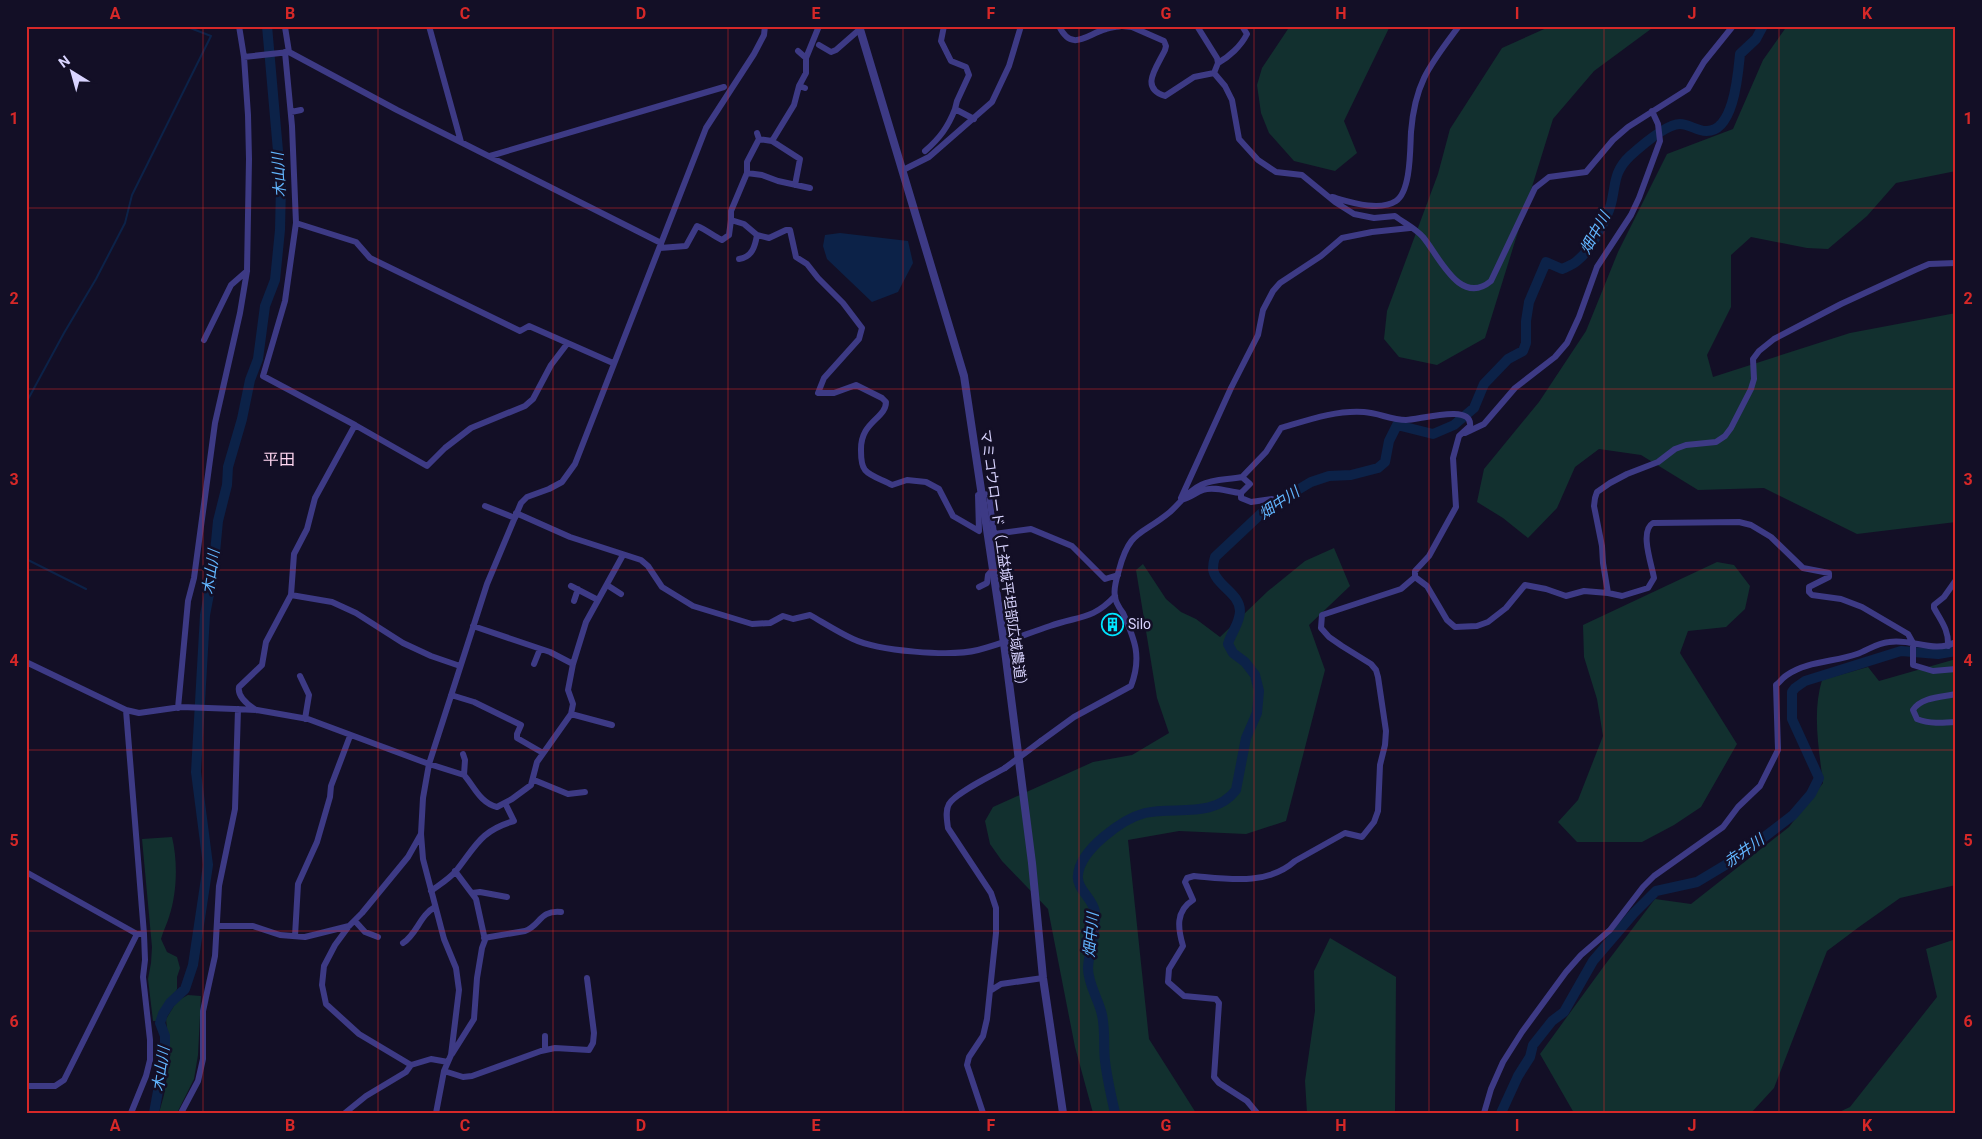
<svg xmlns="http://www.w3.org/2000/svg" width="1982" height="1139" font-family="Roboto,'Noto Sans JP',sans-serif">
	<rect width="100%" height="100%" fill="#130f26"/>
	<path fill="#12302f" d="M1290,26H1390L1344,121L1357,153L1335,171L1294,161L1269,133L1261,113L1257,85L1262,68Z
		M1551,26H1655L1594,71L1553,119L1485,338L1437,365L1399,357L1384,339L1387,311L1438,174L1450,129L1502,48Z
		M1787,26H1956V171L1896,183L1867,216L1828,249L1807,248L1751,237L1731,255V307L1707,355L1713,377L1850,333L1956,313V522L1857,534L1764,488L1698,490L1641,455L1599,449L1575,467L1557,508L1528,538L1503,518L1477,502L1484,469L1539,402L1586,331L1618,252L1667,154L1733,129L1763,60Z
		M1334,548L1350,586L1309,625L1325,670L1286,821L1246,834L1179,831L1128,840L1149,1039L1196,1113H1093L1075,1047L1048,909L1002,861L990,844L985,821L993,807L1093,762L1132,755L1169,733L1157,698L1136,570L1143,564L1166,599L1181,612L1196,619L1220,637L1268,591L1305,561Z
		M1717,562L1734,565L1750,586L1745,609L1726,627L1688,631L1680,653L1737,744L1701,807L1674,825L1642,842H1577L1558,822L1578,800L1603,736L1597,699L1584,657L1583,625Z
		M1956,659V885L1900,898L1859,927L1827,951L1774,1088L1751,1113H1574L1540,1054L1604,966L1655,899L1691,904L1789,827L1823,783C1819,749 1812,713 1822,680L1868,667L1879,681Z
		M172,837C178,862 177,893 169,917C167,924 163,931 161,939L167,952L177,957L180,968L177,977V989L173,997L164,1005L156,1021H153L148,979L151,963L152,947L142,839Z
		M1330,938L1396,977L1395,1113H1307L1305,1081L1315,1011L1314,971Z
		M1956,939V1113H1837L1850,1107L1937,997L1926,949Z
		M188,995L201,996L198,1055L194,1079L177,1113H159L164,1095L170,1056L166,1019L177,1001Z"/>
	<path fill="#0c2248" d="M840,233L908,241L913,263L898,292L872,302L827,259L823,246L825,235Z"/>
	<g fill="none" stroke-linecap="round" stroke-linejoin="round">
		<path stroke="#0c2248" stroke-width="2" d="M26,403L64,333L96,279L125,223L132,195L211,36L185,26
			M26,559L86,589"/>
		<path stroke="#0c2248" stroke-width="10" d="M154,1113L165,1053V1036L160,1023L163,1014L170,1003L185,989L193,965L208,865L196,772L205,615L213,573L218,521L227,485L228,467L242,419L250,380L258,359L265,306L275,280L280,230L281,185L267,26
			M1115,1113C1111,1095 1107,1078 1105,1061C1103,1045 1106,1027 1101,1011C1097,997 1088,983 1088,968C1089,949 1097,931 1095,912C1093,898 1076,889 1078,875C1080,850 1122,819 1145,813C1175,806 1214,819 1236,790L1246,738L1257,713L1259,691L1255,675L1245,662L1233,653L1228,644C1231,633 1240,623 1240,611C1240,593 1215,585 1213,569C1213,565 1214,560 1215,557L1267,508L1311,482L1329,476L1351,475L1378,468L1385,462L1389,441L1397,425L1433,434L1454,425L1474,408L1484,384L1508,359L1523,351L1526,343V321L1529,302L1546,262L1562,269C1568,266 1573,265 1578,260C1590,251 1607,219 1611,204C1616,185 1613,172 1630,156C1640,147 1666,124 1680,124C1689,124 1697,131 1706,131C1734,132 1738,74 1740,54L1756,39L1763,26
			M1501,1113L1518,1076L1530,1057L1533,1045L1552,1021L1564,1012L1593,961L1634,913L1656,891L1697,882L1737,858L1793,815L1811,794L1819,778L1792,719V692L1795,688L1805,681L1901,651L1938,654L1956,651"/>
		<path stroke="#3d3a85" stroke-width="6" d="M287,26L285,27L289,52
			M429,26L461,142
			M944,26L941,41L951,61L966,67L969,75L957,101L955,109L974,119
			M1059,26C1072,53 1087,34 1106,29C1111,27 1116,27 1121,26
			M1122,26L1132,27L1164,41L1166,46L1165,50C1157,67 1139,88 1165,96L1194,77L1214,73
			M1197,26L1217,58L1218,63L1214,73L1225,86L1232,100L1239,139L1258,160L1276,172L1302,175L1335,202L1354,214L1374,218L1395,216C1404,223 1415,228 1423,237C1439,256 1460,307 1491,281L1535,188L1549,177L1586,172L1613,140L1628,127L1688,89L1704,62L1733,26
			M819,45L831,52L836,50L860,29
			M798,51L806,58
			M285,52L292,126L296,223L285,301L263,376L355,425L427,466L445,448L471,428L525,406L533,399L551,365L567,344
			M244,57L289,52L397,110L661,243
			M1218,63C1229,57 1241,46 1247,34L1242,26
			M805,88L799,86L806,73V58L819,26
			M291,112L301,110
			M759,139L772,141L800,159L795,185
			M772,141L794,105L799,86
			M925,151C940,138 948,127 955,109
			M490,156L724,87
			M903,170L929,157L992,102L1009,66L1021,26
			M747,173L762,175L778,181L810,188
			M1332,197C1350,202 1379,212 1396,201C1411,191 1410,149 1411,132C1415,82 1430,65 1459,26
			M731,220V211L747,173V162L759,139L757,133
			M296,223L356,242L370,258L520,331L529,326L613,363
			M660,248L686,246L697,226C707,230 713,236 722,240L729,235L731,220L744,224L757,235L769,238L786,230H790L796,257L807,264L818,278L843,303L862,328L859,339L824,378L818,393H834L856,385L882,398L886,402C886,419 860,421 861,451C861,457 861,465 865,470C871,477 884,480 892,485L907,480L926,482L939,489L953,516L979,531L978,495L983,494L989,495L994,534L1031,529L1072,546L1105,579L1118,575
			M739,259C752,257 755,247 757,235
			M204,340L231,285L247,271
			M1465,433L1484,424L1515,388L1555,357L1567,343L1579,317L1597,267L1631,215L1639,198L1660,141L1658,124L1652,111
			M1241,493V498L1251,502L1272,499
			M1181,498L1231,388L1258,335L1263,310L1273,291L1280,283L1321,256L1342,238L1372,232L1410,228
			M1181,500C1190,498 1195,493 1203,490C1215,486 1229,492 1241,493L1250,484L1242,477L1266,452L1281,428C1308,420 1336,410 1364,412C1379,413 1391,420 1406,420C1419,420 1473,403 1470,426L1459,436L1453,458L1456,507L1429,556L1415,571V577L1401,589L1322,615L1321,628L1329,637L1342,646L1371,664L1376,670L1378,677L1386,731L1385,745L1380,765L1378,811L1374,822L1362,837L1345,833L1295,861C1267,886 1228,879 1194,876L1187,878L1185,882L1193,900C1175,911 1178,929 1183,946L1169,969L1168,982L1184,996L1216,999L1219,1003L1214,1077L1219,1083L1247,1101L1257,1113
			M485,506L515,518
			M516,513L570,537L641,560L648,566L662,587L693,606L752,624L770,623L783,616L793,619L810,615C824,623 838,632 853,639C878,651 950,657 978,650C1002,644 1026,634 1050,626C1078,616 1093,620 1115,596
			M1415,577L1427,586L1447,620L1455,627L1477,626L1488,622L1506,608L1525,585L1546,589L1566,596L1584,591L1608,593L1622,596L1648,588L1654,578C1652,565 1639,531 1653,523L1739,522L1751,525L1771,537L1803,568L1829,573V577L1809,587V592L1812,595L1841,599L1862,607L1908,634L1913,643V665L1933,671L1956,669
			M607,585L621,594
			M571,586L598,600
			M979,587L987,583L988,575L996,566L994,534
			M1608,593L1603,563L1602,546L1594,506L1595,498L1597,492L1610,483L1627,474L1658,462L1675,449L1686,445L1716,442L1725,436L1731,428L1751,389L1754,379L1753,359L1759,351L1774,339L1841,304L1915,270L1929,264L1956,263
			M291,595L332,602L356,613L403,643L431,656L460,666
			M574,601L578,589
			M473,626L550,652L573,664
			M1948,646C1949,630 1941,621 1934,608V605L1944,597L1956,580
			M26,662L126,710L139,713L181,707L235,709L257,710L308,719L429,764L464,775C474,786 480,803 497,807L512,799L531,785L537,762L571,714L573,704L568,690L573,664L586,622L623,555
			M534,664L540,649
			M300,676L309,695L305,719
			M1956,694C1942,697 1921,697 1913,710L1917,719C1929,724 1943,723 1956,722
			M451,695L474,702L521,725L517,734V738L543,753
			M178,708L188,601L194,578L215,423L240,313L247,271L249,159L248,115L244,57L239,26
			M126,710L144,934L145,960L143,977L150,1040V1060L146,1076L131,1113
			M256,710C248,705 237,697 239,687L262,665L266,642L291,595L294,554L307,529L315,498L355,425
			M571,714L612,725
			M1041,741L1074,717L1131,686C1142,657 1135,640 1123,613C1120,609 1115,602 1115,596C1113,589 1117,577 1119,570C1130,529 1141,536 1170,512C1180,503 1188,491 1201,485C1214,478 1228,480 1242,477
			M463,754L465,760L464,775
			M534,780L568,794L585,792
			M26,872L137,934
			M431,891C439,885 449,879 456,871C476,846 480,831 514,821L505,803
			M472,893L480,892L507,897
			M355,921L365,932L378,937
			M217,926H253L280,935L305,937L349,926
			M295,936L298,884L317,842L330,797L331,786L350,736
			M484,938L525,931C541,925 539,910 561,912
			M403,943C417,934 420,915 435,907
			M990,991L1001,984L1043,978
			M545,1036V1050
			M452,1054L474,1019L477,978L482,948L485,940L476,899L455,871
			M411,1065L359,1034L326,1004L322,985L324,966L335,945L349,926L362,913L408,857L421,834
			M444,1071L463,1077L472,1076L541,1051L555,1048L589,1050L593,1043L594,1033L587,978
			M26,1086H55L64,1080L137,934H144
			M181,1113L198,1081L203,1059V1011L215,956L219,886L235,809L238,709
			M345,1113L366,1096L406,1072L411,1065L431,1059L448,1062
			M436,1113L444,1071L451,1055L459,990L456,968L444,939L423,859L421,834L423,798L429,764L487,584L521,503L527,497L549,489L562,482L575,464L706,128L754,54L764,35L765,26
			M983,1113L967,1065L969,1057L983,1036L987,1019L996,933V908L991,893L948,828C947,820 945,811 949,804C955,793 993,775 1005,768
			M1484,1113L1491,1089L1503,1062L1522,1032L1566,972L1581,955L1610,930L1643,887L1654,876L1723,827L1738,807L1760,786L1778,750L1776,685C1780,682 1783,677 1787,675C1807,661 1835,662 1857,654C1868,650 1877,643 1889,642C1913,638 1933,654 1956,642"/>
		<path stroke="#3d3a85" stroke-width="8" d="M859,26L964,376L1004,643L1032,863L1043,978L1063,1113"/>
		<path stroke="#3d3a85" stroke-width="6" d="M1005,768L1041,741"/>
	</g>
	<path fill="none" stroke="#d62828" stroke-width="1" stroke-opacity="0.55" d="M203,26V1113M378,26V1113M553,26V1113M728,26V1113M903,26V1113M1079,26V1113M1254,26V1113M1429,26V1113M1604,26V1113M1779,26V1113M26,208H1956M26,389H1956M26,570H1956M26,750H1956M26,931H1956"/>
	<defs>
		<symbol id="building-ring" viewBox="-11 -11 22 22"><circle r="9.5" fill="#130f26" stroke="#00e5ff" stroke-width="1.5"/><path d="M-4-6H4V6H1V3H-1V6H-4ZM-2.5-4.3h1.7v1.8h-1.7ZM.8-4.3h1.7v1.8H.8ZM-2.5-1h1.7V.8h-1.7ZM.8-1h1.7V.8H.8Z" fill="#00e5ff"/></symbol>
	</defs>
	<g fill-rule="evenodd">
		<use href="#building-ring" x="1100" y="612" width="25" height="25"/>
	</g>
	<g text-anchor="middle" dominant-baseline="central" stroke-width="5" stroke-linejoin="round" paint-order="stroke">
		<g font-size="14" fill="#d9d4ff" stroke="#130f26">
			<text transform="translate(1004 561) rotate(82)">マミコウロード（上益城平坦部広域農道）</text>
		</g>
		<g font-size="14" fill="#d9d4ff" stroke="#130f26" text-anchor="start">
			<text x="1128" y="624">Silo</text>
		</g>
		<g font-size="15" font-style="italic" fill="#62b6ff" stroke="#130f26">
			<text transform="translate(279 175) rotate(-93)">木山川</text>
			<text transform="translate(1595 233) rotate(-61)">畑中川</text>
			<text transform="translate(1279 503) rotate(-34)">畑中川</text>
			<text transform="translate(211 572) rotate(-82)">木山川</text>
			<text transform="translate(1744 851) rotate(-35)">赤井川</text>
			<text transform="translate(1091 935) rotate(-85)">畑中川</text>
			<text transform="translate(161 1069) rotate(-82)">木山川</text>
		</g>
		<g font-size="16" fill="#ffd6f0" stroke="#130f26">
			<text x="279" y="459">平田</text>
		</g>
	</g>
	<rect width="1982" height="1139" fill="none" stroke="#130f26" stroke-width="55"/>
	<g transform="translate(72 72) rotate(323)" stroke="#130f26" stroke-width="4" paint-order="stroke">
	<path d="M0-4L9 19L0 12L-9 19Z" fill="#d9d4ff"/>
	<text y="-8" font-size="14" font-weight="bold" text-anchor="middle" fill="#d9d4ff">N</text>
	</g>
	<rect x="28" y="28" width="1926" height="1084" fill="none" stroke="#d62828" stroke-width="2"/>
	<g font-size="16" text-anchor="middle" font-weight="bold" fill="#d62828">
		<text x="115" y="19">A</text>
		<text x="290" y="19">B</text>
		<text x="465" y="19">C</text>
		<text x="641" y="19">D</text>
		<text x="816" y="19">E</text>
		<text x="991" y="19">F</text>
		<text x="1166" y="19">G</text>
		<text x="1341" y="19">H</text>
		<text x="1517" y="19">I</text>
		<text x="1692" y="19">J</text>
		<text x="1867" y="19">K</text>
		<text x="14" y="124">1</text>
		<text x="1968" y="124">1</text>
		<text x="14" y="304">2</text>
		<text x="1968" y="304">2</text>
		<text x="14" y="485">3</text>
		<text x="1968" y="485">3</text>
		<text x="14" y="666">4</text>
		<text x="1968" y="666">4</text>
		<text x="14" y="846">5</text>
		<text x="1968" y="846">5</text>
		<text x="14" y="1027">6</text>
		<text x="1968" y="1027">6</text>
		<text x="115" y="1131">A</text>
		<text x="290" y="1131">B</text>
		<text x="465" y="1131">C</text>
		<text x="641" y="1131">D</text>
		<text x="816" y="1131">E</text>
		<text x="991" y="1131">F</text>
		<text x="1166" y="1131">G</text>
		<text x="1341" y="1131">H</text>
		<text x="1517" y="1131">I</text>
		<text x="1692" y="1131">J</text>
		<text x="1867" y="1131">K</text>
	</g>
</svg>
